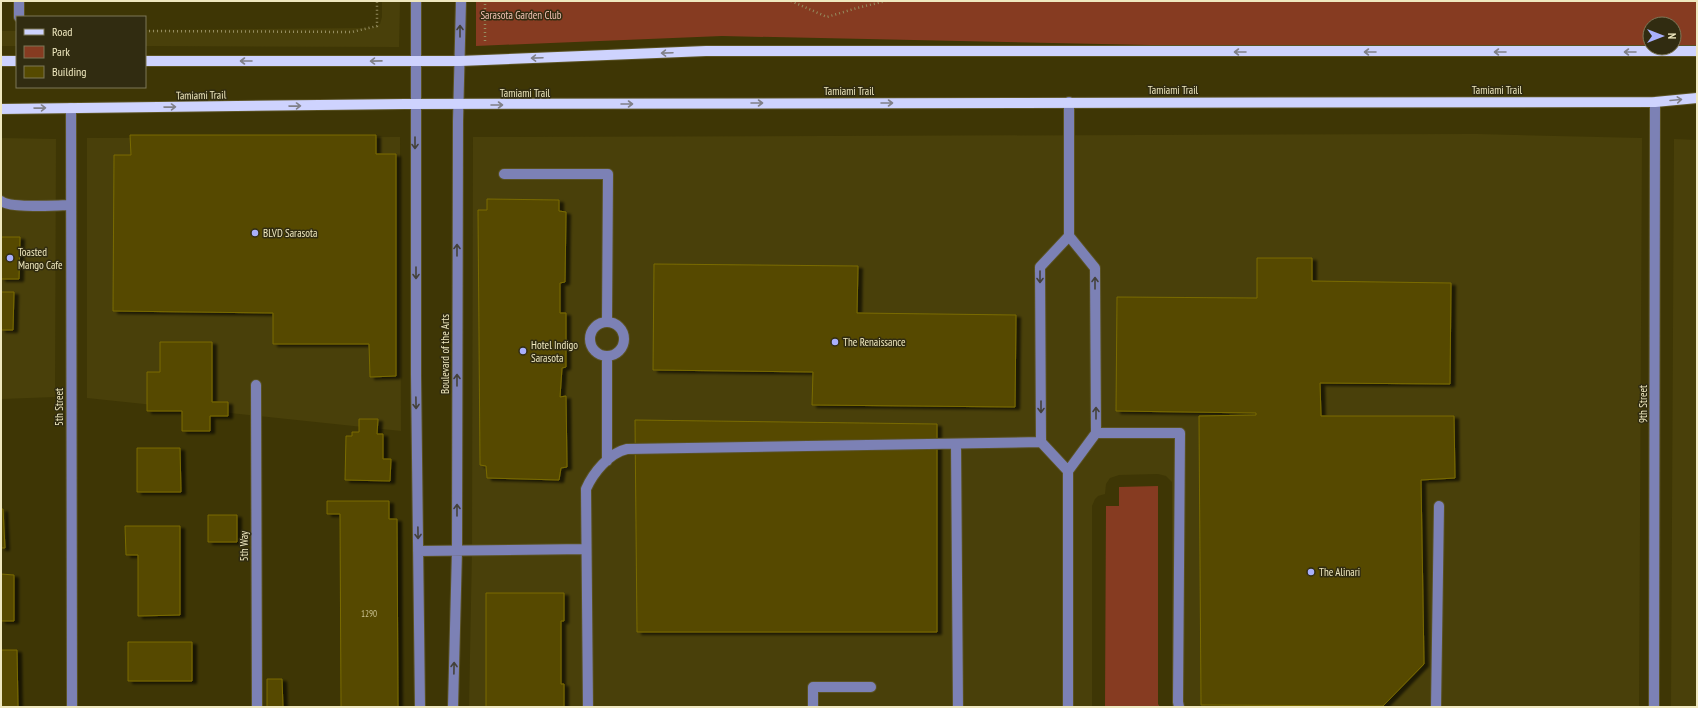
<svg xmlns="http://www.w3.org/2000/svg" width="1698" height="708" font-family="'PT Sans Narrow',sans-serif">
	<defs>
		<filter id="shadow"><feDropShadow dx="4.5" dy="2.5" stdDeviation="1" flood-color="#0009"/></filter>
	</defs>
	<rect width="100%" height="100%" fill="#3e3605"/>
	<path fill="#49400a" d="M382,1H400L399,47L145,46V30L373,28L380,24L382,17Z
		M1,31H17V46H1Z
		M1477,134L1642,138L1639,707H1175L1172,701V482L1166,476L1158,474L1119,475L1110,478L1106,484L1105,494L1098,496L1095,499L1092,506V707H469L472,550L473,137Z
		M400,137L401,431L87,398V138Z
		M1,138L56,139L55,397L1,399Z
		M1674,139L1697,140V707H1671Z"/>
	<path fill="#863b21" d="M476,1H1697V47H1674V24H1650V47H1246L722,36L476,46Z
		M1158,486V704L1160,707H1105L1106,506H1119V487Z"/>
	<path fill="#564a00" stroke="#7a6b06" filter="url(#shadow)" d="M130,135H376V154H396V376L370,377L369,344H273V313L113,311L114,155H131Z
		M487,199L559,200V211L566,212L565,282L560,283V313H566V367L562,368L560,397L566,396L567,467L561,468L559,480L487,478L486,466L480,465L478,210H487Z
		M1,237H20L19,279H1Z
		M1257,258H1312V281L1451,283L1450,384L1320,383L1321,416H1454L1455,478L1421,480L1424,664L1383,706L1201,705L1199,416L1256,415V413L1116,411L1117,297L1257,298Z
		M654,264L858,266L857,313L1016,315L1015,407L812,405L813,372L653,370Z
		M1,292H14L13,330H1Z
		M160,342H212V402H228V416H210V431H182V411H147V372H160Z
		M359,419H378L377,434H383V459H391L390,481L345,480L346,436H352V432H359Z
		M635,420L937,424V632H637Z
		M137,448H180L181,492H137Z
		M327,501H389V519H397L398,707H341L340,514H327Z
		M1,509H3L5,548H1Z
		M208,515H237V542H208Z
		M125,526H180V615L138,616V555H126Z
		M1,574L14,575V621H1Z
		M486,593H564V621H561V684H564V707H486Z
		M128,642H192V681H128Z
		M1,650H17L18,707H1Z
		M267,679H282L283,707H267Z"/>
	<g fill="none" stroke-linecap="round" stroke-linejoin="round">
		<defs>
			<path id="minor" d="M416,1V375L420,707
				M19,17V1
				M71,108L72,707
				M504,174H608L607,321
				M1,201C12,209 56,205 71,205
				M590 339a17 17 0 1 1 34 0a17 17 0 1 1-34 0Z
				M607,356V461
				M256,385L257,707
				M1096,433H1180L1178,702L1179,707
				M956,444L958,707
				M1068,471L1041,442L1040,267L1069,236
				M418,551L586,549
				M453,707L457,550L458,121L461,1
				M588,707L586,489C593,473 609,453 627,449L1041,442
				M813,707V687H871
				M1068,707V471L1096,433L1095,268L1069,236V102
				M1436,707L1439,506
				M1654,707L1655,102"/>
			<path id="major" d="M1,61H17
				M145,61H460L706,51H1697
				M1,109L405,104L1655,102L1697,98"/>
		</defs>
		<use href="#minor" stroke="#5a5223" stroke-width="12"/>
		<use href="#major" stroke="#5a5223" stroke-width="12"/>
		<path stroke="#958d60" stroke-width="2.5" stroke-dasharray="1 3" stroke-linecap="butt" d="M791,1L827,17L857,8L886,1
			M145,31L352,32L377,26V1
			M485,41V1"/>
		<use href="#minor" stroke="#7c81b5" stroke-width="10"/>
		<use href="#major" stroke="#ced3fe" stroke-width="10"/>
	</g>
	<defs><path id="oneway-shaft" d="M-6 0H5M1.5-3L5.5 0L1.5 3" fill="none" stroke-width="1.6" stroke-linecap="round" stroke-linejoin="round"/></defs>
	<g stroke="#44413a">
		<use href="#oneway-shaft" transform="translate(460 31) rotate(-90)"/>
		<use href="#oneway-shaft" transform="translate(415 143) rotate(90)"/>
		<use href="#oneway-shaft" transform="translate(457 250) rotate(-90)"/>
		<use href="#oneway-shaft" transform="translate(416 273) rotate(90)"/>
		<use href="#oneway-shaft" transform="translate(1040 277) rotate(90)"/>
		<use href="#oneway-shaft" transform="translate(1095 283) rotate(-90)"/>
		<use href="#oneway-shaft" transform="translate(457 380) rotate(-90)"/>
		<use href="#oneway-shaft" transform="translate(416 403) rotate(89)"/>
		<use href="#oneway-shaft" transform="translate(1041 407) rotate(90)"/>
		<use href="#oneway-shaft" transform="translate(1096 413) rotate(-90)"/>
		<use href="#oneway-shaft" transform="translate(457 510) rotate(-90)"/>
		<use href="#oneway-shaft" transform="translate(418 533) rotate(89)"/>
		<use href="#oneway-shaft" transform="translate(454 668) rotate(-89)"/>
	</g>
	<g stroke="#808088">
		<use href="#oneway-shaft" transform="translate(1240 52) rotate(-180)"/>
		<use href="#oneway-shaft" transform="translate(1370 52) rotate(-180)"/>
		<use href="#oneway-shaft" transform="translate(1500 52) rotate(-180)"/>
		<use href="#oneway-shaft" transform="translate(1630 52) rotate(-180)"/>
		<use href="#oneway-shaft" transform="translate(667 53) rotate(178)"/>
		<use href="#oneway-shaft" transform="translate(537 58) rotate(178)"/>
		<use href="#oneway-shaft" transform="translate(246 61) rotate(180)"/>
		<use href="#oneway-shaft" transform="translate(376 61) rotate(179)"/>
		<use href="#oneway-shaft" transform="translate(1676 100) rotate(-5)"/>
		<use href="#oneway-shaft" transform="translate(757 103)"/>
		<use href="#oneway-shaft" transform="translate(887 103)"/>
		<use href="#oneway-shaft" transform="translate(627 104)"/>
		<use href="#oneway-shaft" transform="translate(497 105)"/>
		<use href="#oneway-shaft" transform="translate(295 106) rotate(-1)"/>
		<use href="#oneway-shaft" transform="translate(170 107) rotate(-1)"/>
		<use href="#oneway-shaft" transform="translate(40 108) rotate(-1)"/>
	</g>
	<g fill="#a9b0fc" stroke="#312c11" stroke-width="1.5">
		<circle cx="255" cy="233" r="4"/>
		<circle cx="10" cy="258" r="4"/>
		<circle cx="835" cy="342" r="4"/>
		<circle cx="523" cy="351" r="4"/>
		<circle cx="1311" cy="572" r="4"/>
	</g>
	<g text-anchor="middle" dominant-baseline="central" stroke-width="3" stroke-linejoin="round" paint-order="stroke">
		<g font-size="9" fill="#c9c08f">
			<text x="369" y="613">1290</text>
		</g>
		<g font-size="11" fill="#f3c4b5" stroke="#312c11">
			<text x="521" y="15">Sarasota Garden Club</text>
		</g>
		<g font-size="11" fill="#efe8bf" stroke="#312c11">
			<text x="1173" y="90">Tamiami Trail</text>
			<text x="1497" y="90">Tamiami Trail</text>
			<text x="849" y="91">Tamiami Trail</text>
			<text x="525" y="93">Tamiami Trail</text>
			<text transform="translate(201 95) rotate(-1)">Tamiami Trail</text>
			<text transform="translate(445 354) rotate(-90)">Boulevard of the Arts</text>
			<text transform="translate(1643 404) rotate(-90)">9th Street</text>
			<text transform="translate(59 407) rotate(-90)">5th Street</text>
			<text transform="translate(244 546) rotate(-90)">5th Way</text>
		</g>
		<g font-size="11" fill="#efe8bf" stroke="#312c11" text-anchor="start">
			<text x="263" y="233">BLVD Sarasota</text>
			<text x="18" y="252">Toasted<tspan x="18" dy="13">Mango Cafe</tspan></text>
			<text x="843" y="342">The Renaissance</text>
			<text x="531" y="345">Hotel Indigo<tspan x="531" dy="13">Sarasota</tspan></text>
			<text x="1319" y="572">The Alinari</text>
		</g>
	</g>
	<rect width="1698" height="708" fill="none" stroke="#efe8bf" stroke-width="4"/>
	<rect x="16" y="16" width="130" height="72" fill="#312c11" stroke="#7d7757"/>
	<rect x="24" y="29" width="20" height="6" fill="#ced3fe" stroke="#7d7757"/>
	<text x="52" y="36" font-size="12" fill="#efe8bf">Road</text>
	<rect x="24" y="46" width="20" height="12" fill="#863b21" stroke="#7d7757"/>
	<text x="52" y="56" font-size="12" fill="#efe8bf">Park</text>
	<rect x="24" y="66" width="20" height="12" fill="#564a00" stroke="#7d7757"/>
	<text x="52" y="76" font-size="12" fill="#efe8bf">Building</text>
	<g transform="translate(1662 36) rotate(90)"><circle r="19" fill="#312c11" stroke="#7d7757"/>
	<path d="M0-3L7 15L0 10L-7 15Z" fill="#a9b0fc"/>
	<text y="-6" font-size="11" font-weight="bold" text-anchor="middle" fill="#efe8bf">N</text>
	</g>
</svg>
